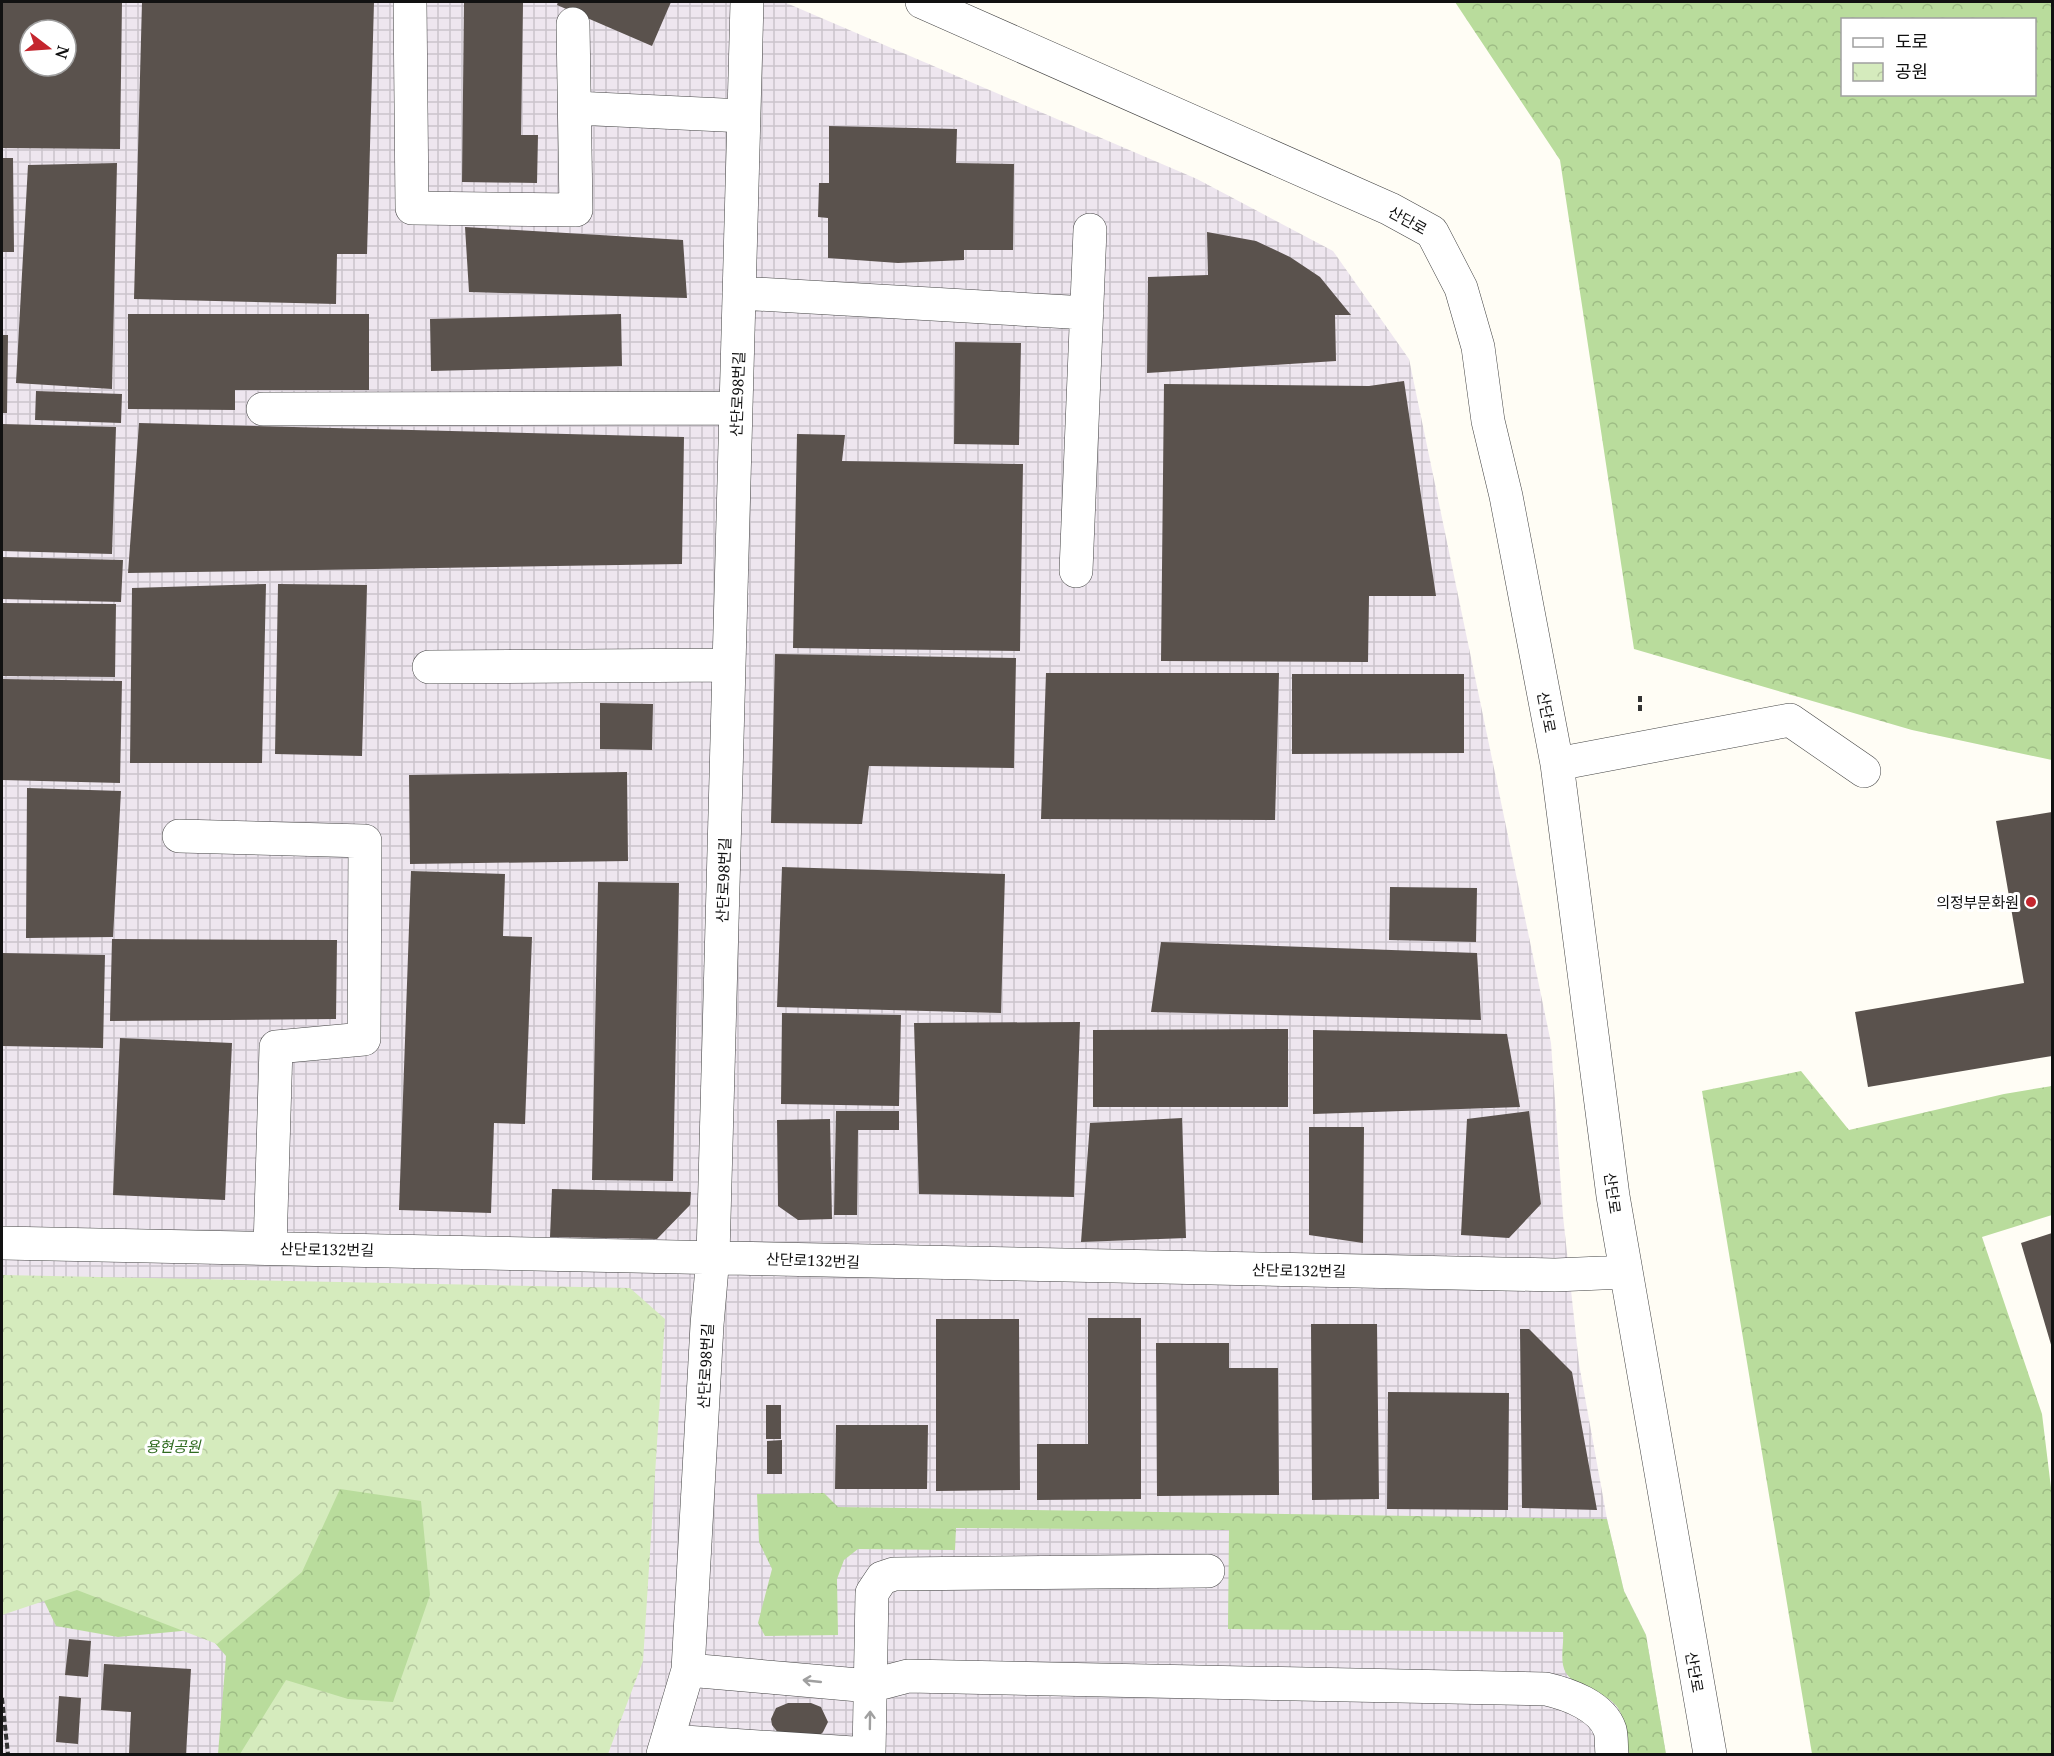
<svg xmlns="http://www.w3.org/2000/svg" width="2054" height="1756" font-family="'Noto Serif','Noto Sans KR',serif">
	<defs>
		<pattern id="industrial-grid" width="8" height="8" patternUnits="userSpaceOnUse" patternTransform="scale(1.5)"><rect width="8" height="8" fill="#eee6ef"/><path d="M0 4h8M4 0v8" fill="none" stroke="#cbc4cc"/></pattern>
		<pattern id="forest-crowns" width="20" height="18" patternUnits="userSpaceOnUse" patternTransform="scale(1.5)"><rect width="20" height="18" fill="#b9dc9c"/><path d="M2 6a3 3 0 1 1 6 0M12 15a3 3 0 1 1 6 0" fill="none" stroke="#9ebc85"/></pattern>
		<pattern id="park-crowns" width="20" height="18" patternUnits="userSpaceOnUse" patternTransform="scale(1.5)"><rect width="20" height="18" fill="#d5ebbd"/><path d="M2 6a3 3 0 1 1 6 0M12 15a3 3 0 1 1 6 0" fill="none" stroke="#b6c8a1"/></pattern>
	</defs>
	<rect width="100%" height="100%" fill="#fffdf5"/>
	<path fill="url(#industrial-grid)" fill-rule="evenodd" d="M2,2H784L1197,179L1333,251L1409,359L1551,1043L1563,1216L1579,1364L1607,1519L1624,1591L1646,1635L1666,1754H2ZM30,30H66V66H30Z"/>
	<path fill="url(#forest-crowns)" fill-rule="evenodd" d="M1455,2H2052V760L1912,730L1634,649L1560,160ZM1842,20H2034V94H1842Z
		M1801,1071L1849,1130L2004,1094L2052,1086V1215L1982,1237L2042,1414L2052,1496V1754H1812L1702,1091Z
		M449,1384L447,1754H218L226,1656L203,1629L118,1637L56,1626L26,1563Z
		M824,1493L838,1507L1607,1519L1624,1591L1646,1635L1666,1754H1625C1624,1740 1626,1720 1618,1708C1606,1689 1567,1689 1563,1665C1561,1654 1564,1642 1563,1632L1228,1629L1229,1530L956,1528L955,1550L858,1549L844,1560L837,1579L838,1635L765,1636L758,1623L772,1569L759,1542L757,1494Z"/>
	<path fill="url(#park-crowns)" d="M2,1275L630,1288L665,1319L643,1661L608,1754H240L286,1680L348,1699L393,1702L430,1595L421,1501L340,1489L302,1572L217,1644L77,1590L2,1615Z"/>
	<path fill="#5a524d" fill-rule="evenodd" d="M2,2H122L120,149L2,148ZM30,30H66V66H30Z
		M142,2H374L367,254H337L336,304L134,299Z
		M558,2H671L652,46L557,5Z
		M464,3H523L521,135H538L537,183L462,182Z
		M829,126L957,129L956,163L1014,164L1013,250H964V260L898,263L828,258V218L818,217L819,183H829Z
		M2,158H13L14,252H2Z
		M117,163L112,389L16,383L28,165Z
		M465,227L683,240L687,298L469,292Z
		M1207,232L1256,241L1290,257L1320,277L1351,315H1335L1336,361L1147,373L1148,277L1208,275Z
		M128,314H369V390H235V410L128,409Z
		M621,314L622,366L431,371L430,319Z
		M2,335H8L7,413H2Z
		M955,342L1021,343L1019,445L954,444Z
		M1404,381L1436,596H1369L1368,662L1161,661L1164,384L1369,386Z
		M36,391L122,394L121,423L35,420Z
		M139,423L684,437L682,564L128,573Z
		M2,424L116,427L112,554L2,551Z
		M797,434L845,435L842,461L1023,464L1020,651L793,648Z
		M2,557L123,560L121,602L2,599Z
		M266,584L262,763H130L132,588Z
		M278,584L367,585L362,756L275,754Z
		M2,603L116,604L115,677L2,676Z
		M775,654L1016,658L1014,768L869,766L862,824L771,823Z
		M1046,673H1279L1275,820L1041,819Z
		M1292,674H1464V753L1292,754Z
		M2,679L122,681L120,783L2,780Z
		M600,703L653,704L652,750L600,749Z
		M627,772L628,861L410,864L409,775Z
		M27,788L121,791L113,937L26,938Z
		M2052,812V1056L1868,1087L1855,1012L2024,983L1996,821Z
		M782,867L1005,874L1001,1013L777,1007Z
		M411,871L505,874L503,936L532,937L525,1124L494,1123L491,1213L399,1210Z
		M598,882L679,883L673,1181L592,1180Z
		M1390,887L1477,888L1476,942L1389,940Z
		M112,939L337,940L336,1019L110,1021Z
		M1161,942L1477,953L1481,1020L1151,1012Z
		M2,953L105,955L103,1048L2,1046Z
		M782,1013L901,1015L899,1106L781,1104Z
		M1080,1022L1074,1197L919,1194L914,1023Z
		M1288,1029V1107H1093V1030Z
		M1313,1030L1507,1034L1520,1107L1313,1114Z
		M120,1038L232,1043L225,1200L113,1195Z
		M836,1111H899V1130H858L857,1215H834Z
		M1529,1111L1541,1204L1509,1238L1461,1235L1467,1119Z
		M1182,1118L1186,1238L1081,1242L1090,1123Z
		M830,1119L832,1219L798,1220L778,1206L777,1120Z
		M1309,1127H1364L1363,1243L1309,1235Z
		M552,1189L691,1192L690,1205L657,1239L550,1237Z
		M2052,1233V1348L2021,1243Z
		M1088,1318H1141V1499L1037,1500V1444H1088Z
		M936,1319H1019L1020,1490L936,1491Z
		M1311,1324H1377L1379,1499L1312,1500Z
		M1520,1329H1529L1572,1372L1597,1510L1522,1508Z
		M1156,1343H1229V1368H1278L1279,1495L1157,1496Z
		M1388,1392L1509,1393L1508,1510L1387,1509Z
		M766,1405H781V1439H766Z
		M836,1425H928L927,1489H835Z
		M782,1440V1474H767V1441Z
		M69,1639L91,1641L88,1677L65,1675Z
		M104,1664L191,1669L186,1754H129L131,1712L101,1710Z
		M59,1696L81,1698L78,1744L56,1742Z
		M788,1703H811L821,1707L828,1722L823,1732L819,1736L779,1734L772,1725L771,1719L776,1708Z"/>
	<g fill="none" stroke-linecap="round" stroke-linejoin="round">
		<defs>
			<path id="minor" d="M410,2L412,208L576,210L573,24
				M922,2L1390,209L1432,232L1461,288L1478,347L1488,421L1506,496L1557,764L1613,1196L1710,1754
				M575,108L744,116
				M739,293L1087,313
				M263,409L736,408
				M1076,571L1090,230
				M429,667L729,665
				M1557,764L1790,720L1864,771
				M179,836L365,841L364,1039L276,1047L270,1248
				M2,1243L1555,1275L1625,1272
				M688,1670L870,1686L908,1676L1546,1689C1568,1694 1602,1706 1610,1730C1612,1737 1611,1747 1612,1754
				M669,1741L869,1754
				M663,1754L688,1670L707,1325L713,1256L747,2
				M869,1754L872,1593L882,1578L894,1574L1208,1571"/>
		</defs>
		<use href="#minor" stroke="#444" stroke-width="34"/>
		<path stroke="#333" stroke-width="4" stroke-dasharray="6 3" stroke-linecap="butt" d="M1640,696V713
			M2,1698L8,1754"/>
		<use href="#minor" stroke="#fff" stroke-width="33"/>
	</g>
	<defs><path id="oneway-shaft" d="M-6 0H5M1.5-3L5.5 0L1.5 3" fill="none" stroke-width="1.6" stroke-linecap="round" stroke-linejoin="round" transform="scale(1.5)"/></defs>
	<g stroke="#a0a0a0">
		<use href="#oneway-shaft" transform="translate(812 1681) rotate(-174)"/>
		<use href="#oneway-shaft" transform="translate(870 1720) rotate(-89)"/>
	</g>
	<circle fill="#c4262e" stroke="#fff" stroke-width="2" cx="2031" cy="902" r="6"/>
	<g text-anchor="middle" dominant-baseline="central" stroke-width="6" stroke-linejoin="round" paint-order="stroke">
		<g font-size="15" fill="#111" stroke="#fff">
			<text transform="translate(1408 220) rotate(29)">산단로</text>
			<text transform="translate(737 394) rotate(-88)">산단로98번길</text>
			<text transform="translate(1547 712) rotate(79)">산단로</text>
			<text transform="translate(723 880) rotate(-88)">산단로98번길</text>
			<text transform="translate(1613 1193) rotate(82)">산단로</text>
			<text transform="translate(327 1249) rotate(1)">산단로132번길</text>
			<text transform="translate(813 1260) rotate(2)">산단로132번길</text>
			<text transform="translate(1299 1270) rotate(1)">산단로132번길</text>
			<text transform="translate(705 1366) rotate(-87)">산단로98번길</text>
			<text transform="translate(1695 1672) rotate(80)">산단로</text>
		</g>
		<g font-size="15" fill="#111" stroke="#fff" text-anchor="end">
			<text x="2019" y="902">의정부문화원</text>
		</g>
		<g font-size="15" font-style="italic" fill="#2f6b1f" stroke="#fff">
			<text x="173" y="1446">용현공원</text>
		</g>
	</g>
	<rect width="2054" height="1756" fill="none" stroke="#111111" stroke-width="6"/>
	<rect x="1841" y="18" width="195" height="78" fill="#ffffff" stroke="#a0a0a0" stroke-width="1.5"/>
	<rect x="1853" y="38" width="30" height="9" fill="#ffffff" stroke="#a0a0a0" stroke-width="1.5"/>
	<text x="1895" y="48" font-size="18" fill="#111111">도로</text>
	<rect x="1853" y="63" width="30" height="18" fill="url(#park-crowns)" stroke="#a0a0a0" stroke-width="1.5"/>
	<text x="1895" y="78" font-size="18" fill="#111111">공원</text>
	<g transform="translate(48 48) rotate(107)"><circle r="28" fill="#ffffff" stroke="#a0a0a0" stroke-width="1.5"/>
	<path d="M0-4.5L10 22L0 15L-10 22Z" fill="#c4262e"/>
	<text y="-9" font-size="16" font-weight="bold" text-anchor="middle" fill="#111111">N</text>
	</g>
</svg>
